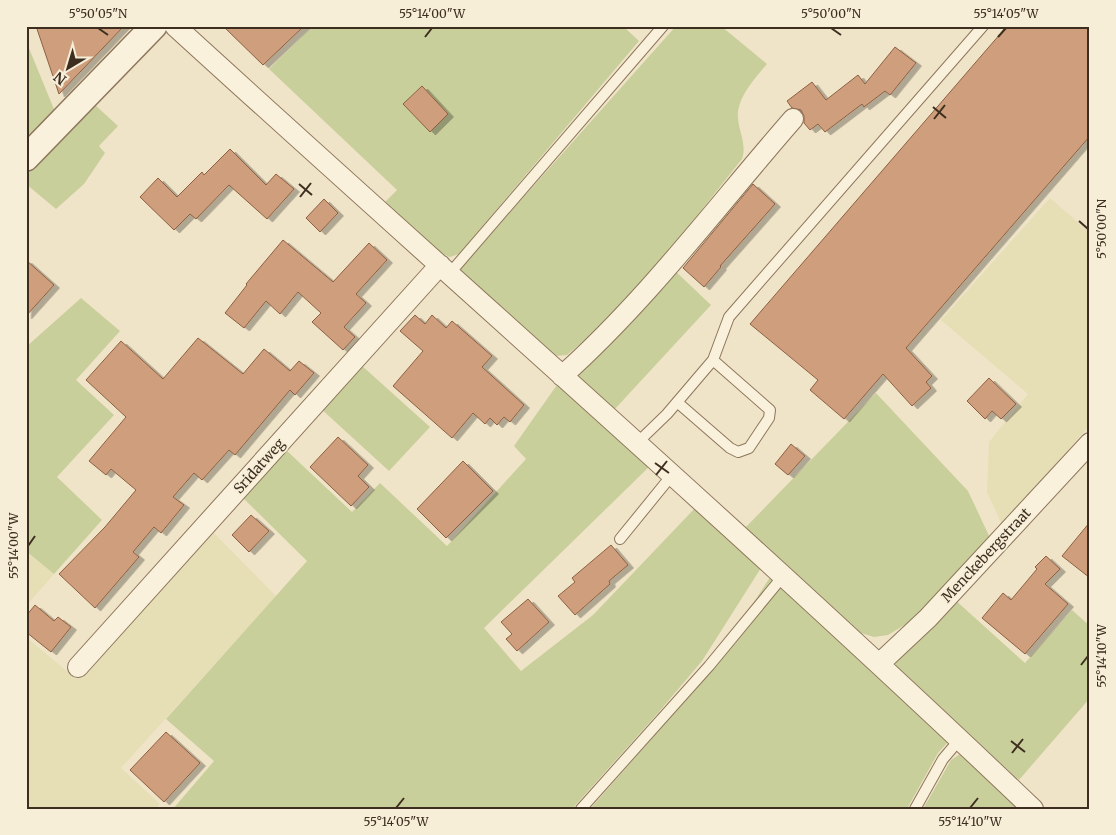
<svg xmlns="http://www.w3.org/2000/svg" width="1116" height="835" font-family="Merriweather,serif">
	<defs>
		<filter id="shadow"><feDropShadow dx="5.5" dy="3" stdDeviation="0" flood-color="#0004"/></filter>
	</defs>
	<rect width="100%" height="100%" fill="#f0e4c8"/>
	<path fill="#e6deb5" d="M1050,198L1090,233V425L1002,525L987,492L989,442L1028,394L941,320Z
		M210,529L276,596L121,768L160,804L156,809H26V637L75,678Z
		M26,551L54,574L26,606Z"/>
	<path fill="#c9cf9b" d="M313,26H623L639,41L459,254L450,257L440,253L384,203L397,190L269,69Z
		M676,26H721L767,64C755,78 736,99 738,118C739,132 747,145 742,159L669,251L592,334L567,355L555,356L460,272L462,266Z
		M26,41L56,114L26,147Z
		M93,103L118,126L99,146L105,153L84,184L56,209L26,184V176Z
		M672,268L711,305L614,410L572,371Z
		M81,298L120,331L76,380L114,415L57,477L102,520L54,574L26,551V347Z
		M360,364L430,427L389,471L319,407Z
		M559,382L651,465L484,628L521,671L593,615L697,506L761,568L702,661L658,713L572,809H173L214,761L166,719L307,561L241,496L285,449L352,512L380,483L447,546L526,459L514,446Z
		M876,393L968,491L991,540L911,621L888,635L874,637L861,633L744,529Z
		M772,574L948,742L938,753L907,809H590L709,673Z
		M953,598L1025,663L1072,610L1090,626V698L1019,780L897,668L893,656Z
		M960,754L1017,809H923L951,760Z"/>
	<path fill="#cf9f7d" stroke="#8d5f41" filter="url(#shadow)" d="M36,26H124L59,94Z
		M223,26H304L263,65Z
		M1007,26H1090V136L906,348L932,376L926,382L931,388L912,406L883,374L844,419L810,390L818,380L750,324Z
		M895,47L916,63L890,95L885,91L864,107L862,104L825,132L818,124L810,130L804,123V116L801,110L792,108L787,101L812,82L826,100L858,75L865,84Z
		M422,86L448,114L430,132L403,104Z
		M230,149L266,185L276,174L294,189L267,219L229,185L196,219L190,214L174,230L140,197L158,178L177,197L202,172L204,175Z
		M753,184L775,204L720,266L721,267L704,287L683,268Z
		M324,199L338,213L320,232L306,218Z
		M283,240L333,282L369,243L387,260L356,294L366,303L344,327L355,337L343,350L312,322L321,313L298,292L280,314L266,301L244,328L225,313L247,285L246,284Z
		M26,260L54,285L26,316Z
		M415,315L425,324L432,315L446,328L452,321L492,356L482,367L524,405L510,422L504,417L497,425L490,418L485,424L473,413L452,438L393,386L423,351L400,331Z
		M198,338L243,374L264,349L290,371L299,361L314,373L295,395L290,390L235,455L229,450L202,480L194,473L173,497L184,505L161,533L154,527L133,552L139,557L95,608L59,574L105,527L136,490L111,469L106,475L89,461L126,417L86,380L121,341L163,379Z
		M989,378L1016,404L1001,419L992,411L985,419L967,401Z
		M338,437L368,465L358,476L369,487L351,506L310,467Z
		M791,444L805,456L788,475L775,464Z
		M463,461L493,491L446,538L417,509Z
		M251,515L269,531L249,552L232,535Z
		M1090,522V578L1062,556Z
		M611,545L628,565L609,581L610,584L575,615L558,596L575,582L572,578Z
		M1046,556L1060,569L1045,584L1068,604L1025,654L982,618L1003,593L1011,600L1037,569L1035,567Z
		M528,599L549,622L517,651L506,639L512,634L501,622Z
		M35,605L54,621L58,617L71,627L51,652L26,632V616Z
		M166,732L200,763L164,802L130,770Z"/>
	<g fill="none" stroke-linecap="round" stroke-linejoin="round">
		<defs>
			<path id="service" d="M450,273L663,26
				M677,402L730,448L738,452L749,448L769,418L770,410L713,360
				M637,443L667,414L713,360L729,317L983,26
				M620,539L672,475
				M581,809L709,666L784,575
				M915,809L943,759L960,739"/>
			<path id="minor" d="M175,26C461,287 753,542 1033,809
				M562,376C648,299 717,206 793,119
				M879,664L928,618L1090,443
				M78,667L440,265"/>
			<path id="tertiary" d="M26,158L154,26"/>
		</defs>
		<use href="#service" stroke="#8d765c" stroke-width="12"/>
		<use href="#minor" stroke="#8d765c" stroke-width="22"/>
		<use href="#tertiary" stroke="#8d765c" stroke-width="28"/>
		<use href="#service" stroke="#faf1dc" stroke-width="10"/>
		<use href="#minor" stroke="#faf1dc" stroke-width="20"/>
		<use href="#tertiary" stroke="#faf1dc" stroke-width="25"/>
	</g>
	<path fill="none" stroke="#3d2e20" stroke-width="2" d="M98,28L108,35M831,28L841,35M425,37L432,28M998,37L1006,28M933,107L946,118M934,119L945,105M299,184L312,195M300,197L311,183M1079,221L1088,229M655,463L669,473M656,475L667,461M28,546L35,536M1081,665L1088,656M1011,741L1025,752M1012,753L1023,739M396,808L404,798M970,808L978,798"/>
	<g text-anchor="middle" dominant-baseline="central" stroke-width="4" stroke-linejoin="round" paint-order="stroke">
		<g font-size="14" fill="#3d2e20" stroke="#f7eed8">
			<text transform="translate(259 466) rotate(-48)">Sridatweg</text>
			<text transform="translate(986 555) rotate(-47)">Menckebergstraat</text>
		</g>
	</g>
	<rect width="1116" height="835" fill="none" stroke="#f7eed8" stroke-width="55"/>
	<g transform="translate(68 68) rotate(218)" stroke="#f7eed8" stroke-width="4" paint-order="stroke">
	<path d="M0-4L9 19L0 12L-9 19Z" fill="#3d2e20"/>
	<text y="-8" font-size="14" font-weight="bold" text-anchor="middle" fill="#3d2e20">N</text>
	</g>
	<rect x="28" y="28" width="1060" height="780" fill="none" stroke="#3d2e20" stroke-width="2"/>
	<g font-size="12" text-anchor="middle" fill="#3d2e20">
		<text x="98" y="18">5°50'05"N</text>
		<text x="432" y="18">55°14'00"W</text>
		<text x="831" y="18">5°50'00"N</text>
		<text x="1006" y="18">55°14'05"W</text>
		<text transform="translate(1102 229) rotate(-90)" y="4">5°50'00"N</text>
		<text transform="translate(14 546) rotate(-90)" y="4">55°14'00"W</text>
		<text transform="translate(1102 656) rotate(-90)" y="4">55°14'10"W</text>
		<text x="396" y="826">55°14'05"W</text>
		<text x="970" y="826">55°14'10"W</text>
	</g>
</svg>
